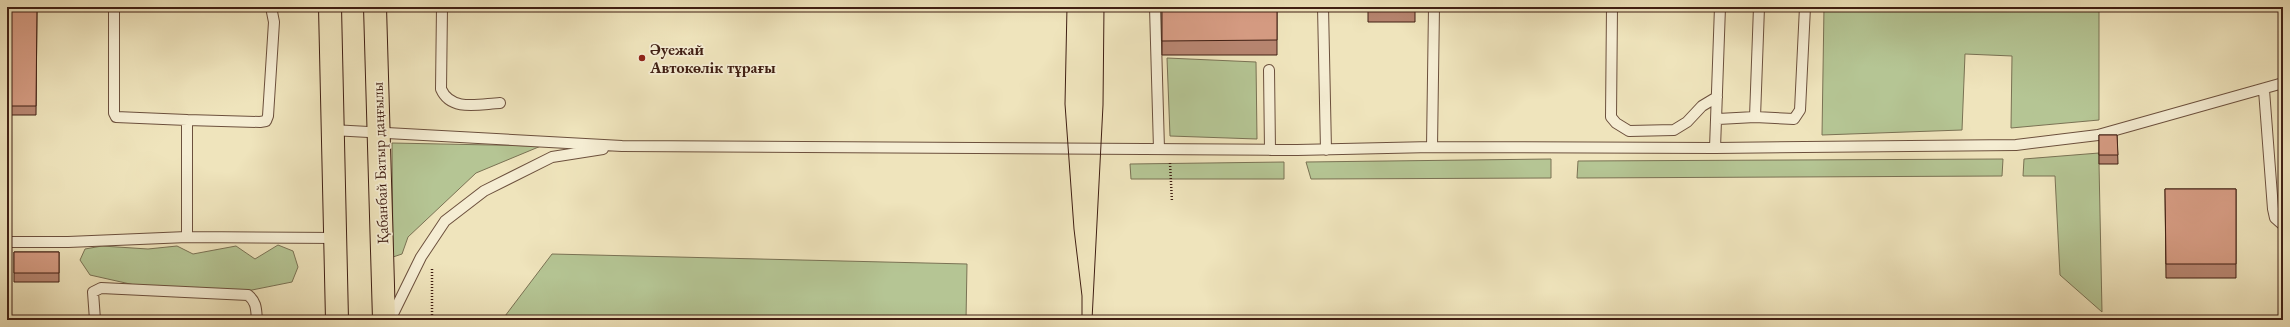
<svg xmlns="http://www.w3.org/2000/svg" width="2290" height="327" font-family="'EB Garamond',serif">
	<rect width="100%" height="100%" fill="#efe4bc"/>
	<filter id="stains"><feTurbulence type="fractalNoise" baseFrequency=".005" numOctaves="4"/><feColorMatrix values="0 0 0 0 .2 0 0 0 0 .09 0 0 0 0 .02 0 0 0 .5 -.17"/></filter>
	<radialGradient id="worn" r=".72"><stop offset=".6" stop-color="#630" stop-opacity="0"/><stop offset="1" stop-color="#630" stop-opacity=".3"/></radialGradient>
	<path fill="#b5c594" stroke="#7a7254" d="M1824,7H2099V120L2011,128L2012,56L1965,54L1962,130L1822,135Z
		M1167,58L1256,62L1257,139L1170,136Z
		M392,143L541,146L476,173L408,237L402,254L393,257Z
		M2099,153V164L2102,312L2060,275L2055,176H2023L2024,159Z
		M1551,159V178L1311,179L1306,162Z
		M2003,159L2002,176L1577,178L1578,161Z
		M1284,162V179H1131L1130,164Z
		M278,245L293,251L298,267L292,282L242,292L139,286L90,275L80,260L85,249L102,246L148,249L177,246L193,254L236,246L255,259Z
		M552,254L967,264L966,320H502Z"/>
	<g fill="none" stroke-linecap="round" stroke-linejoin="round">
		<defs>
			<path id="lane" d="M114,7V113L116,117L187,120
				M442,7L441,89C451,112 479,104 500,103
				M1155,7L1159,149
				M1323,7L1326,150
				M1612,7L1611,117L1616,123L1629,131L1674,130L1687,122L1702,106L1717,97
				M1269,70L1270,150
				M2264,90L2273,209L2275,218L2283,225
				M1755,117L1759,7
				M1718,119L1755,117L1794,119L1800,110L1805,7
				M332,130L622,146L1297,150L1432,147L1715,148L2016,145L2098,135L2283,83
				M1432,147L1434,7
				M1715,148L1720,7
				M187,237V120L260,122L266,121L268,116L274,22L271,7
				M7,242H68L187,237L337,238
				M95,320L93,292L101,288L248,295C257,302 256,310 257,320
				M390,320L421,257L445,221L484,191L552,157L603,149"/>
			<path id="primary" d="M330,7L337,320
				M375,7L384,320"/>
		</defs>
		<use href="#lane" stroke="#6c503d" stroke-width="12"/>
		<use href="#primary" stroke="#401f13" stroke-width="24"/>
		<path stroke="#401f13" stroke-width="2.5" stroke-dasharray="1 2" stroke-linecap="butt" d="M1170,163L1172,202
			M432,269V320"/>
		<use href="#lane" stroke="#f5edd3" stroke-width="10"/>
		<use href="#primary" stroke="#efe4bc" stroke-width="22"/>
		<path stroke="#401f13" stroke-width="1" d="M1067,7L1065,104L1074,229L1082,296V320
			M1092,320L1103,105L1104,7"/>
	</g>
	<path fill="#b78570" stroke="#401f13" d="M7,7H37L36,115H7Z
		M1162,7H1277V55H1162Z
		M1368,7H1415V22H1368Z
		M2099,135H2117L2118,164H2099Z
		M2165,189H2236V278H2166Z
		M14,252H59V282H14Z"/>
	<path fill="#d59b82" stroke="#401f13" d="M7,7H37L36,106H7Z
		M1162,7H1277V40L1162,41Z
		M1368,7H1415V10H1368Z
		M2099,135H2117L2118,155H2099Z
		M2165,189H2236V264H2166Z
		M14,252H59V273H14Z"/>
	<circle fill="#8f2418" stroke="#f5edd3" stroke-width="1.5" cx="642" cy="58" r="4"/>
	<g text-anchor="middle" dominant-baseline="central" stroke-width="3.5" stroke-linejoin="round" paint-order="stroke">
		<g font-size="16" font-weight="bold" fill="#401f13" stroke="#f5edd3" text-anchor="start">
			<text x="650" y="49">Әуежай<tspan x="650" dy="18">Автокөлік тұрағы</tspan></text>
		</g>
		<g font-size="16" fill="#401f13" stroke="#f5edd3">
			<text transform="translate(380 163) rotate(-92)">Қабанбай Батыр даңғылы</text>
		</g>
	</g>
	<rect width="2290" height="327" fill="none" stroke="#efe4bc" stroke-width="24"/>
	<rect x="8" y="8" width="2274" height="311" fill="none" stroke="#401f13" stroke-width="2"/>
	<rect x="12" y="12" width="2266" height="303" fill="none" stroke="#401f13"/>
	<rect width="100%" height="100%" filter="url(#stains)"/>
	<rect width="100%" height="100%" fill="url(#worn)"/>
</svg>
